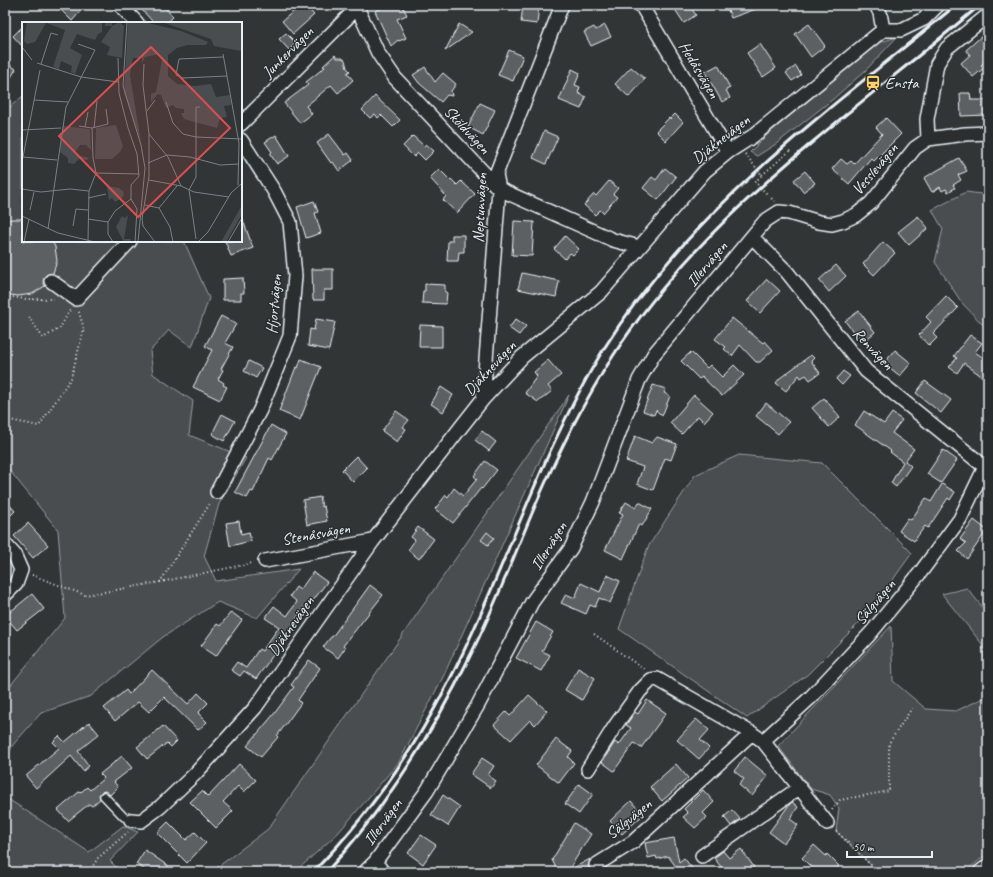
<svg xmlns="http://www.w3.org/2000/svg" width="993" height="877" font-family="Caveat,sans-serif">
	<rect width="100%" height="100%" fill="#323536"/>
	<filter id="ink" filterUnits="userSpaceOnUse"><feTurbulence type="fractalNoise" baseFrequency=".025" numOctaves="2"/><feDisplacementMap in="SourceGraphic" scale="8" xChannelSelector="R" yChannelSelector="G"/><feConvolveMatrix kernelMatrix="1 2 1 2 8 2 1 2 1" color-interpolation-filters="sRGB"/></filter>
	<g filter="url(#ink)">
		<path fill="#494d4f" stroke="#989fa4" d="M897,37L866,70L833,99L776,144L757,156L750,152L769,133L878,43Z
			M23,96V241H184L209,298L192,347L169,330L150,351L153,374L193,401L189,435L246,458L219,504L204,556L216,581L299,569L257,618L218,602L163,637L91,696L41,713L12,746L5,764V692L65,618L58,530L5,465V111Z
			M966,192L988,195V330L962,303L935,262L943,229L932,210Z
			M569,395L444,675L399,762L338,833L295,872H211L268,829Z
			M739,455L822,463L912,553L869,613L807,675L747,718L619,629L648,547L695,475Z
			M967,588L988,614V690L982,644L942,594Z
			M891,626L893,681L926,709L956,711L988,696V853L965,872H878L836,831L839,808L830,795L811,789L778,746Z
			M5,797L89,852L123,826L138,832L110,861L121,872H5Z"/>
		<path fill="#5c6063" stroke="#e8f1f8" d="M56,5H86L72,21Z
			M145,5H163L173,17L167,23H154L141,9Z
			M301,5H305L314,15L293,34L282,21Z
			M388,5H402L407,15L397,19L406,38L399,41L398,40L391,46L375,11Z
			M523,5H539L537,24L521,22Z
			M672,5H689L696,15L684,23Z
			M726,5H763L764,6L731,18Z
			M459,24L472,32L445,51Z
			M809,24L825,46L811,57L795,34Z
			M605,25L611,37L591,46L584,32L594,27L596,30Z
			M23,26V47L13,36Z
			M286,33L296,43L289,50L279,39Z
			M984,34L988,39V58L981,65L984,68L973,77L961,63L970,55L966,50Z
			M760,44L776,68L763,77L747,53Z
			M509,50L523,56L513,81L498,75Z
			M335,55L337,58H342L345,60L347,68L350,71L347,73L353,80L338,93L331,85L306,106L312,114L300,123L284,103L308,85L306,82L325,67L323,66Z
			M5,62L16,69L5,87Z
			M718,65L730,88L726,90L730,98L722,102L705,72Z
			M796,66L801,75L792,81L786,73Z
			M425,67L435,82L443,73L456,84L451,91L452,96L447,95L441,102L419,83L413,75Z
			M631,67L645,79L629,97L615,84Z
			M572,69L580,73L575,85L580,87L578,93L586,97L581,109L559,100Z
			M960,93H970L971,100H988V115L961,116Z
			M375,96L400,120L393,127L381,115L378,118L375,114L370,118L362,110Z
			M480,103L495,110L483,135L468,127Z
			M675,114L683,122L666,141L656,131L669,118L670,119Z
			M886,118L901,134L874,161L871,158L849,184L832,169L841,159L847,164L851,161L854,164L882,134L876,127Z
			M544,131L558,137L546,164L533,158Z
			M329,134L345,155L348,153L353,160L339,171L333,162L331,163L317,143Z
			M276,135L289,156L277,164L270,154L272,152L265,142Z
			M413,136L424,146L426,144L434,151L425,160L418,153L414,157L403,146Z
			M959,158L967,171L958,175L961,180L953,185L955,188L948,192L946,189L942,191L940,187L932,192L924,178Z
			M665,168L676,177L658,200L643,188L652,177L656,180Z
			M439,169L450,180L451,179L457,185L461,181L475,194L457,213L443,200L446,196L430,178Z
			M805,171L815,183L803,192L794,180Z
			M609,181L618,188L613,194L617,197L603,213L600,210L595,215L584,205L594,194L596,196Z
			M314,201L318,212L315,213L321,233L306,238L297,207Z
			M918,216L928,228L909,245L898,232Z
			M241,217H242L253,248L231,256L225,241H241Z
			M11,219H23V241H52L55,247L57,261L53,273L48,274L45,276L43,281L45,286L32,294L18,296L5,294V222Z
			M514,221L534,222L532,256L512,255Z
			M452,235H464V252H459L458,261H447L448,241H452Z
			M565,236L579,249L573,255L570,253L565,259L554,249Z
			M883,242L895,253L874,275L863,264Z
			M836,265L846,276L829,292L819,280Z
			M312,269H333V290H324V300H313Z
			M522,273L559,281L556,297L518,289Z
			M243,278L244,293H241V300H223V279Z
			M767,279L780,291L760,313L747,301Z
			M425,284L445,285V292H447L446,304L422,303L423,291H425Z
			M946,296L958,308L933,334L937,338L929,346L919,335L931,322L926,317Z
			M859,311L875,332L862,343L845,321Z
			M221,316L236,324L225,343L233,347L221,369L223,370L218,379L224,383L223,385L227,387L220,400L193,387L212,350L205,346Z
			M732,318L763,343L765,341L773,350L760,362H756L740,345L732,356L724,349L726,347L715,339Z
			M316,319L335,322L329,350L308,346L310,329L314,330Z
			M516,319L526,326L519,335L509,328Z
			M420,325L442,326V347H419Z
			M970,335L982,343L975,352L988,361V381L964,363L957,373L949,367L957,358L954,356Z
			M895,350L911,363L900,376L884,363Z
			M691,352L707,368L710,365L722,377L734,365L744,375L722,396L702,377L699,379L681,361Z
			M811,355L814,358L811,361L820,373L810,380L806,375L801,378L799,375L786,391L776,383L780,378Z
			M301,359L321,367L300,420L279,411L296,367L298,368Z
			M548,360L561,375L548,386L552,391L538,402L525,393L537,376L534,372Z
			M249,361L262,368L256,378L244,371Z
			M843,371L850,376L842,385L836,379Z
			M925,381L951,400L941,413L916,393Z
			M653,385L666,389L664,393L670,396L662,416L656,410L654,415L643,411Z
			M441,387L453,395L443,412L431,404Z
			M694,395L713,412L704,422L698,416L682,434L670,423Z
			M824,398L840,417L829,427L812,408Z
			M766,403L789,422L778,434L756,416Z
			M396,411L409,420L403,427L406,429L397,442L382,431Z
			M864,411L884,424L892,413L902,420L892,433L914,449L905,461L911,466L896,487L891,483L903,462L890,452L891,451L855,425Z
			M222,414L235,421L224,441L212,434Z
			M271,425L286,434L272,460L269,458L253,492L251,491L247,498L235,492Z
			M482,431L496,442L489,451L475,440Z
			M635,436L652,443L657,437L677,444L671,460L665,458L653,490L637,484L643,467L626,461Z
			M943,450L957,460L941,483L927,474Z
			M356,456L367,468L353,482L342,470Z
			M485,461L497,470L482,489L481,488L453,523L435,509L446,495L448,497L454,488L463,496L477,479L474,476Z
			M942,484L955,492L950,500L948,498L928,528L925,526L914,541L899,531L908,518L911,520L926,498L931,502Z
			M320,497L322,507L324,506L327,521L307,525L303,500Z
			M5,500L15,511L5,521Z
			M626,502L636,508L639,502L652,509L642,526L639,524L623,559L605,550L623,514L619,513Z
			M974,520L987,530L967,559L958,551L966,543L960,539Z
			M239,521L241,534L249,532L251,541L230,546L226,523Z
			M28,523L48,545L33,558L14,536Z
			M418,527L434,539L419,559L408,550L415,540L411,537Z
			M487,532L494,538L488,545L481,540Z
			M313,572L327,582L312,602L310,600L296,619L298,620L256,679L244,671L240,676L231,670L237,662L246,668L259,649L262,651L279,627L265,618L274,606L287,616L297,602L290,596L296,587L300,590Z
			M607,575L620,581L610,603L599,598L595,607L590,605L586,614L561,603L566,594L575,598L581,583L600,592Z
			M370,585L383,595L343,646L345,648L338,658L323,647L331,637H332Z
			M32,594L44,609L17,630L5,616Z
			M231,612L242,620L216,656L201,646L217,624L220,626Z
			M536,622L553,632L542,651L550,655L541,671L516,658Z
			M309,660L320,668L298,700L301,703L277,736L278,737L261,757L247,746L274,714L294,687L291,685Z
			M578,668L595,678L582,700L565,690Z
			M152,670L188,704L198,693L208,703L198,713L207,722L198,730L164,697L149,712L138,702L115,721L104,708L126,690L129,694Z
			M529,695L547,711L535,725L530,720L511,740L494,725L506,712L510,716Z
			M647,700L666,713L641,748L634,743L614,771L602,762L615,742L619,745L631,728L626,725L635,712L638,714Z
			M696,719L709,730L700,740L709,748L699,759L677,740Z
			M89,722L99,734L78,751L89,766L83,771L71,756L36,788L26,776L59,748L53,742L59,736L65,742Z
			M163,726L177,741L171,747L167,743L147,759L137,747Z
			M556,739L572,751L568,757L574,763L559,783L536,765Z
			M122,756L132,768L114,782L118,787L110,795L105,791L101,792L99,795L100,799L92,806L89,804L68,821L58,810L80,791L81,792L87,787L90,790L104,778L100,774Z
			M745,757L768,776L752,796L739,785L744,779L734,771Z
			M482,758L494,766L488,775L496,781L491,788L471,774Z
			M239,764L256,780L244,792L238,786L223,802L233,811L216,828L190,802L202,791L208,797Z
			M676,764L688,778L662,801L650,787Z
			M579,784L593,794L579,814L565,804Z
			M703,790L714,802L703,813L707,817L695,828L683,817L688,813L684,809Z
			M443,795L460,807L448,826L431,815Z
			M631,801L643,815L622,834L610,821Z
			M792,802L798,807L790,819L798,825L784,843L769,832L789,805Z
			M732,810L740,819L731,826L724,817Z
			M168,822L186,840L195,832L206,843L187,863L157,833Z
			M574,823L591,834L568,871L590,859L588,866L592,872H558L552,860Z
			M421,835L436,845L423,864L408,853Z
			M674,838L679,862L684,858L695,872H680L668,856L657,859L656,856L648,858L645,843Z
			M814,845L826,856L827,854L839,866L833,872H816L802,858Z
			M741,849L754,867L747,872H725L714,858L723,851L729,858Z
			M145,850L168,866L165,872H148L136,864Z"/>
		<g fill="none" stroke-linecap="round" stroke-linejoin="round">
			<defs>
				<path id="lane" d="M104,796L124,817L131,820"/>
				<path id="street" d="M120,5L137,23
					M356,5L378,53L395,78L499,189L613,240L639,247
					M641,5L728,152
					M876,5L880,13L883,30
					M241,124L360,5
					M928,139L927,119L937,64L947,48L988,15
					M752,237L787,272L866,371L985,467
					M51,281L76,299L130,241
					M483,399L499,189L496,174L562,5
					M217,492L260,410L290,336L295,276L290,222L274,191L241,140
					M5,544L14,554L21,570L16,584L5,595
					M265,561L373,541
					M763,741L810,698L870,634L920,573L960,519L985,467L988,466
					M588,769L615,726L640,691L651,680L657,679L753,734L763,741L827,823
					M131,820L141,821L160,807L195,774L255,708L373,541L461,427L483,399L522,357L601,292L705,171L728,152L753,136L883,30H901L924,19L938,5
					M702,856L799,788
					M375,862L383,872
					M596,865L633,842L752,733
					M365,872L375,862L427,791L478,705L532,602L571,548L593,502L639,380L654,354L760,227L765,221L779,212L789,213L819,222L832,224L843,221L856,215L871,203L915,148L928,139L965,134L988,133
					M980,872L988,866"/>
			</defs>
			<use href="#lane" stroke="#e8f1f8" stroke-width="10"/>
			<use href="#street" stroke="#e8f1f8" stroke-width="16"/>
			<path stroke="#e8f1f8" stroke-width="2" stroke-dasharray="1 3" stroke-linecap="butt" d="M962,10L967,5
				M745,154L762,175L755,182L775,202
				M762,175L791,150
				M5,296L26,299H56
				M29,317L43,338L60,328L70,310
				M5,419L39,426L71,378L84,329L78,309
				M32,575L85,595L110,591L160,582L211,502
				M160,582L253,563
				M594,634L645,670
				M832,810L840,800L889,791V743L912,708
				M836,831L878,872
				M89,872L98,858L128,832"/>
			<use href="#lane" stroke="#2a2d2e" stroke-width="7"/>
			<use href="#street" stroke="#2a2d2e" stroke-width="13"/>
			<path stroke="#e8f1f8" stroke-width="3" d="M313,872C367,817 412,753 447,685C504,575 538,456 603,350C692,207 828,111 956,5
				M326,872C346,851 365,827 382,804C416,757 445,708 470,656C495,607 514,555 536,504C558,453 583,403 613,356C706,211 851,115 980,5"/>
		</g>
	</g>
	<defs>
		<symbol id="station-bare" viewBox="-9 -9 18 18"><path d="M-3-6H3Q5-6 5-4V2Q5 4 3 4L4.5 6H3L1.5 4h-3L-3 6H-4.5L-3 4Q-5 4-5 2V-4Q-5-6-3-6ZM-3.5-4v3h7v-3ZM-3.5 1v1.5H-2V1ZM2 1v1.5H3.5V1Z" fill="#ffd166" stroke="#2a2d2e" stroke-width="2.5" paint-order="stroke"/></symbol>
	</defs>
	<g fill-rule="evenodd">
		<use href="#station-bare" x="862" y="72" width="22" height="22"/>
	</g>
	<g text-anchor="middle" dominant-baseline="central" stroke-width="3" stroke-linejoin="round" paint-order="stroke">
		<g font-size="16" fill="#e8f1f8" stroke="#2a2d2e">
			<text transform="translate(288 52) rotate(-45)">Junkervägen</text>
			<text transform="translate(699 70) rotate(59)">Hedåsvägen</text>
			<text transform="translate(467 130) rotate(47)">Sköldvägen</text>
			<text transform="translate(721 139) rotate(-38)">Djäknevägen</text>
			<text transform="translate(875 169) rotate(-50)">Vesslevägen</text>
			<text transform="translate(480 208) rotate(-87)">Neptunvägen</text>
			<text transform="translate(707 264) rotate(-50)">Illervägen</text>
			<text transform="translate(274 304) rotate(-85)">Hjortvägen</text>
			<text transform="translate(873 349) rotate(47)">Renvägen</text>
			<text transform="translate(490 368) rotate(-47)">Djäknevägen</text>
			<text transform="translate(316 534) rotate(-10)">Stenåsvägen</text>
			<text transform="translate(549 546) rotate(-58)">Illervägen</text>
			<text transform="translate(875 602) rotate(-50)">Sälgvägen</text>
			<text transform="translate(291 626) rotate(-55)">Djäknevägen</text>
			<text transform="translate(629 819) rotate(-39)">Sälgvägen</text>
			<text transform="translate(383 822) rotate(-54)">Illervägen</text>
		</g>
		<g font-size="16" fill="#e8f1f8" stroke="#2a2d2e" text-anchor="start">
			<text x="885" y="83">Ensta</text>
		</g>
	</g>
	<g transform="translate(22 22)">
		<rect width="220" height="220" fill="#323536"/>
		<path d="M5,0H80V10L76,12L73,18L55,12L48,26L60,33L53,52L49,50L50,44L39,39L37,47L31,45L43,8L24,1L13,20L5,22L2,19ZM83,0H90V4L97,0L102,4L100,36L85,33L88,25L79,20L90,4H83ZM106,0H122L159,9L186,20L184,23H165L155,26L146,33V54L155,62L173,64L189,62L194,75L208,73L209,83L202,84L205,95L198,96L195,106L162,97L159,91H162V87L154,86L151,83L144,86L139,73L136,72L129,80V72L134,70L140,38L138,32L123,35L120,41V36H111L108,53L119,120L102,71ZM140,0H220V34L219,29L192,24L189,17ZM94,103L101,124L98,130L90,137H73L74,106ZM41,104L68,107L69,128L64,123H58L53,130L59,134L67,136L65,138L57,137L52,142L46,141V136L38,130ZM85,164L97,166L102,170L101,175L93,180L90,176L87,178ZM220,183V192L204,220H199ZM106,193L102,217H109L108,220H102L94,205L100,194L103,196Z" fill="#494d4f"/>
		<path fill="none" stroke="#7b8084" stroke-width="1" d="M105,0L101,64L119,123L123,146L116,220M0,25L10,38M201,32L217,121L216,163M201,35L157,37L154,53L161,56L205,54M15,41L59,55L96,60M19,42L29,11L36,13M122,42L121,63L127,112V154L120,197L121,204L133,220M12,78L46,80M144,80L151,101L161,112L174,115L220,117M125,89L133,78M57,104L70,106L86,102L84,87M63,105L66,90M72,106L75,79M0,108L39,106M127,112L146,135L159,164M1,135L35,138M0,140L18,48M126,141L145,133L168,135L198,143L217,142M74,151L117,152M127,158L159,164L172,170L207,175M0,167L19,170L48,167L67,169M66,176L84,172M109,177L115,187L113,220M123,183L137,186M137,186L148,205L151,220M137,186L155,164M8,188L12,170M0,194L36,211L73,220M66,197L86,200M51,204L54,187L66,188M26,207L44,85L73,28L56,22M174,217L167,168L174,155V85H178M66,218L67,169L74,151L71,136L70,106M2,220L7,197M91,220L86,212V200L93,189L109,177V163L117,154L115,132L106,106L97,71L96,36M176,220L186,210L209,171L220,161M206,220L220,196"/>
		<path fill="#da5052" fill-opacity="0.15" stroke="#da5052" stroke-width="2" d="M129,25L208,106L116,195L37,114Z"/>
		<rect width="220" height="220" fill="none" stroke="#e8f1f8" stroke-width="2"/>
	</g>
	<rect width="993" height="877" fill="none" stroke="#2a2d2e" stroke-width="20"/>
	<rect x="10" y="10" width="973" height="857" fill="none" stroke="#e8f1f8" stroke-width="1.5" filter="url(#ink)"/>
	<path d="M847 851v6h85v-6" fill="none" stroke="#e8f1f8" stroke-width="2"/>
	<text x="853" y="851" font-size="12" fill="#e8f1f8" stroke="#2a2d2e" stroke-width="3" paint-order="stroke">50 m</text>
</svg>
